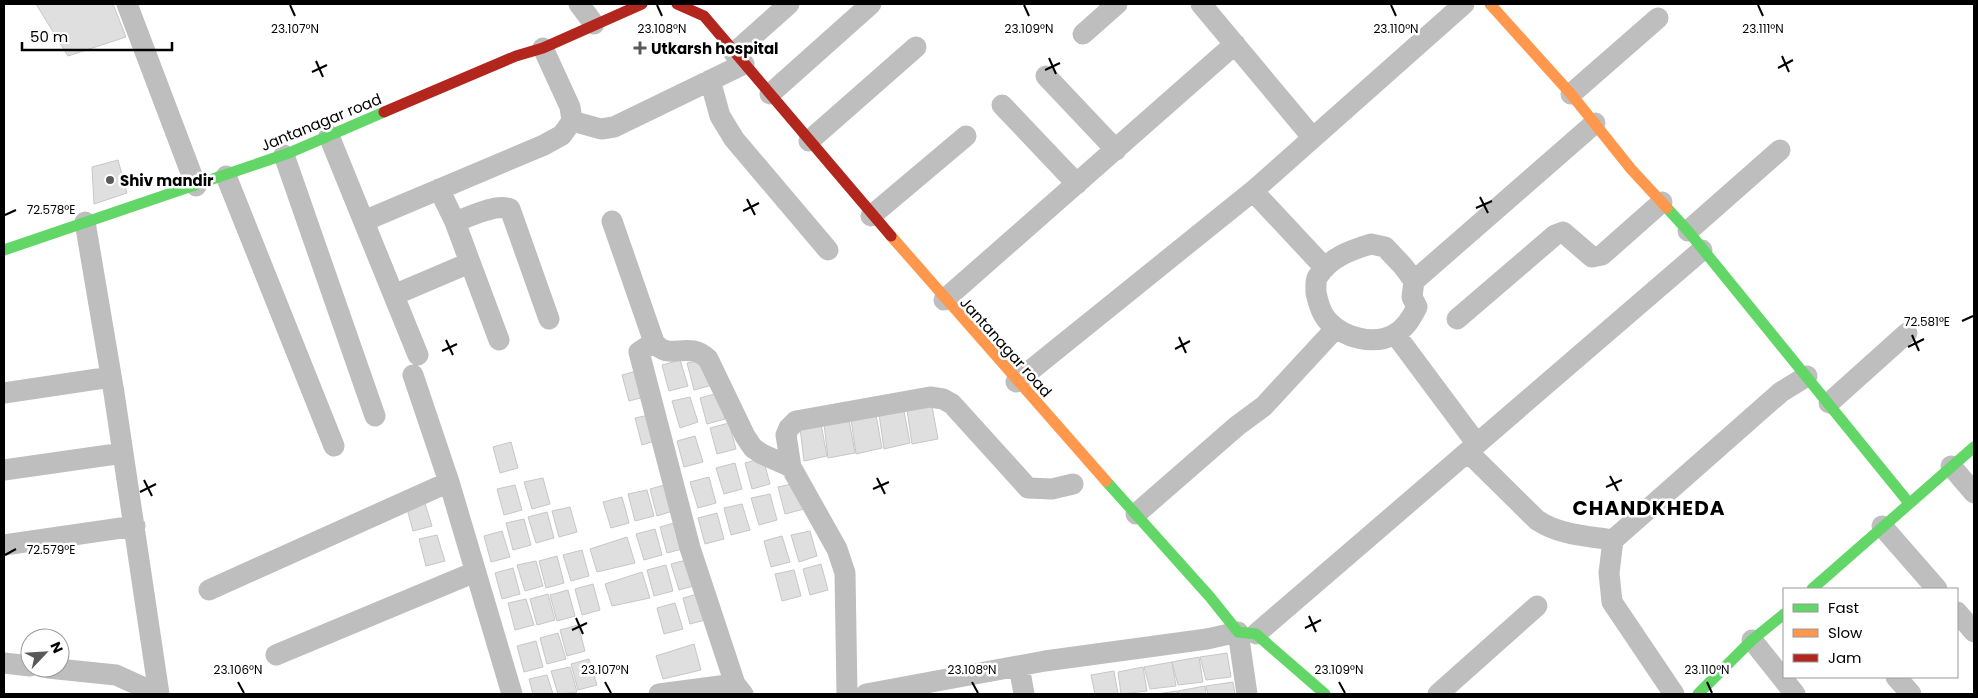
<svg xmlns="http://www.w3.org/2000/svg" width="1978" height="698" font-family="Poppins,sans-serif">
	<rect width="100%" height="100%" fill="#fff"/>
	<path fill="#dfdfdf" stroke="#c7c7c7" d="M36,4H113L126,37L68,56Z
		M118,160L127,193L94,204L92,167Z
		M705,359L712,385L694,390L687,363Z
		M680,360L688,386L669,391L662,365Z
		M640,370L648,396L629,401L622,375Z
		M718,393L725,419L707,424L700,398Z
		M690,397L698,422L680,428L672,401Z
		M932,406L938,439L912,444L907,410Z
		M904,411L910,443L884,449L879,414Z
		M654,414L661,439L642,445L635,418Z
		M876,415L882,448L856,454L851,419Z
		M849,420L855,453L828,458L824,424Z
		M729,423L736,449L717,454L710,428Z
		M821,424L827,456L804,461L800,428Z
		M695,436L703,462L684,467L677,441Z
		M511,442L518,468L500,473L493,447Z
		M763,458L770,484L752,489L745,463Z
		M735,463L742,489L724,494L716,468Z
		M709,477L716,503L698,508L690,482Z
		M543,478L550,504L532,509L524,482Z
		M796,483L804,509L785,514L778,487Z
		M668,484L676,510L657,516L650,489Z
		M515,485L522,510L504,515L497,489Z
		M647,490L654,516L635,521L628,494Z
		M770,494L777,520L759,525L751,498Z
		M622,497L629,523L611,528L603,502Z
		M424,500L432,526L413,531L406,505Z
		M742,504L750,530L731,535L724,508Z
		M570,507L577,532L559,537L552,511Z
		M547,512L554,538L536,543L528,517Z
		M717,513L724,539L705,544L698,518Z
		M524,519L531,545L513,550L506,523Z
		M678,522L686,548L667,553L660,527Z
		M655,529L662,555L644,560L636,534Z
		M502,531L510,557L491,562L484,536Z
		M810,531L817,556L799,562L791,535Z
		M437,535L445,561L426,566L419,539Z
		M782,536L790,562L771,567L764,541Z
		M627,537L635,563L597,572L590,549Z
		M582,550L589,576L571,581L563,555Z
		M557,556L564,583L546,588L539,561Z
		M690,559L697,585L679,590L671,564Z
		M536,561L543,586L525,591L517,565Z
		M821,564L828,590L810,595L803,569Z
		M666,565L673,591L654,596L647,570Z
		M513,568L520,594L502,599L495,573Z
		M794,570L801,596L782,601L775,574Z
		M642,572L650,598L612,606L605,584Z
		M593,584L600,610L582,615L575,589Z
		M568,590L575,616L557,621L550,595Z
		M701,593L709,619L690,624L683,598Z
		M548,594L555,620L537,625L530,599Z
		M526,599L534,625L515,630L508,603Z
		M675,603L683,629L664,634L657,608Z
		M578,625L585,651L567,656L560,630Z
		M558,633L566,659L547,664L540,638Z
		M536,641L543,667L524,672L517,646Z
		M694,644L701,670L663,679L656,656Z
		M1227,653L1231,677L1206,680L1200,657Z
		M1199,657L1203,682L1178,685L1172,662Z
		M589,659L597,685L578,690L571,664Z
		M1172,662L1176,686L1150,689L1144,667Z
		M570,667L577,692L558,694L551,671Z
		M1143,667L1147,691L1121,694L1118,672Z
		M1114,671L1118,694H1095L1091,675Z
		M547,675L553,694H533L529,679Z
		M1233,682L1235,694H1208L1206,686Z
		M1205,686L1206,694H1179L1178,691Z
		M1177,691L1178,694H1156Z"/>
	<g fill="none" stroke-linecap="round" stroke-linejoin="round">
		<path stroke="#bebebe" stroke-width="21" d="M127,4L196,186
			M579,4L594,24
			M1201,4L1313,138
			M1083,34L1117,4
			M734,53L789,4
			M1046,76L1116,150
			M710,80L720,116L734,139L828,250
			M770,94L871,4
			M1571,94L1658,18
			M1002,105L1077,184
			M572,121L601,129L614,127L744,64
			M329,136L418,355
			M809,141L916,47
			M284,155L375,416
			M226,176L334,446
			M439,189L455,222L499,340
			M1253,191L1325,268
			M871,216L966,136
			M364,221L544,145L562,135L572,121L570,107L543,48
			M612,221L654,342C669,363 688,339 708,359L745,436L753,448L762,454L791,467
			M85,222L114,393L159,694
			M455,222C469,217 496,203 510,209L549,319
			M1688,231L1780,150
			M1371,244L1385,247L1403,266L1414,281L1412,297L1417,307C1412,317 1406,328 1395,334C1374,346 1344,338 1328,321C1322,315 1318,302 1316,293C1316,287 1315,279 1319,275C1331,257 1351,250 1371,244Z
			M1414,281L1595,123
			M394,295L469,263
			M944,300L1235,44
			M1457,319L1555,235L1563,232L1592,257L1602,255L1662,202
			M1395,334L1477,444
			M654,342L639,352L690,548L735,684
			M413,375L449,482
			M1016,382L1253,191L1464,4
			M4,393L111,377
			M1829,403L1907,333
			M1468,452L1537,520C1559,535 1587,536 1613,540
			M1951,466L1974,493
			M4,470L123,453
			M1136,514L1237,426L1264,406L1336,328
			M1882,526L1937,589
			M4,545L135,526
			M209,590L449,482L512,694
			M1957,612L1974,632
			M1256,634L1702,250
			M1752,640L1795,694
			M276,655L475,572
			M4,663L30,666
			M1019,666L1024,694
			M48,668L116,675L158,694
			M1896,677L1911,694
			M659,694L735,684L743,694
			M847,694L845,573L837,549L791,467L786,435L789,428L796,421L930,397L943,399L952,404L1028,488L1052,489L1073,484
			M866,694L1045,661L1207,639L1238,632L1247,694
			M1438,694L1537,606
			M1674,694L1612,602L1609,573L1613,540L1781,392L1807,376"/>
		<path stroke="#63d668" stroke-width="11" d="M1667,208L1688,231L1909,503
			M4,250L289,153L384,112
			M1106,481L1210,597L1238,632L1256,634L1325,694
			M1812,589L1974,447
			M1698,694L1752,640L1784,614"/>
		<path stroke="#ff974d" stroke-width="11" d="M1490,4L1571,94L1631,169L1667,208
			M891,236L1106,481"/>
		<path stroke="#b3261e" stroke-width="11" d="M677,4L704,16L891,236
			M384,112L516,56L543,48L642,4"/>
	</g>
	<path fill="none" stroke="#000" stroke-width="2" d="M290,5L295,16M657,5L662,16M1024,5L1029,16M1391,5L1396,16M1758,5L1763,16M1782,56L1789,72M1049,58L1056,74M316,61L323,77M1778,68L1793,60M1045,70L1060,63M312,72L327,65M1480,197L1488,213M747,199L755,215M1476,208L1492,201M743,211L759,203M5,215L16,210M1962,321L1973,316M1912,335L1919,351M1179,337L1186,353M446,340L453,355M1908,347L1924,339M1175,349L1190,341M442,351L457,344M1610,476L1618,491M877,478L885,494M144,480L152,496M1606,487L1622,480M873,489L889,482M140,492L156,484M5,555L16,549M1309,616L1316,632M576,618L583,634M1305,628L1321,620M572,630L587,623M238,682L244,693M605,682L611,693M972,682L978,693M1339,682L1345,693M1707,682L1712,693"/>
	<g fill="#595959" stroke="#fff" stroke-width="2">
		<path d="M637.5 40.5h5v5h5v5h-5v5h-5v-5h-5v-5h5z"/>
		<circle cx="110" cy="180" r="5"/>
	</g>
	<g text-anchor="middle" dominant-baseline="central" stroke-width="5" stroke-linejoin="round" paint-order="stroke">
		<g font-size="15" font-weight="bold" fill="#000" stroke="#fff" text-anchor="start">
			<text x="651" y="48">Utkarsh hospital</text>
			<text x="120" y="180">Shiv mandir</text>
		</g>
		<g font-size="15" fill="#000" stroke="#fff">
			<text transform="translate(321 122) rotate(-22)">Jantanagar road</text>
			<text transform="translate(1006 347) rotate(48)">Jantanagar road</text>
		</g>
		<g font-size="20" font-weight="bold" letter-spacing="1" fill="#000" stroke="#fff">
			<text x="1649" y="508">CHANDKHEDA</text>
		</g>
	</g>
	<g font-size="12" text-anchor="middle" fill="#000" stroke="#fff" stroke-width="5" stroke-linejoin="round" paint-order="stroke">
		<text x="295" y="33">23.107°N</text>
		<text x="662" y="33">23.108°N</text>
		<text x="1029" y="33">23.109°N</text>
		<text x="1396" y="33">23.110°N</text>
		<text x="1763" y="33">23.111°N</text>
		<text x="51" y="214">72.578°E</text>
		<text x="1927" y="326">72.581°E</text>
		<text x="51" y="554">72.579°E</text>
		<text x="238" y="674">23.106°N</text>
		<text x="605" y="674">23.107°N</text>
		<text x="972" y="674">23.108°N</text>
		<text x="1339" y="674">23.109°N</text>
		<text x="1707" y="674">23.110°N</text>
	</g>
	<rect width="1978" height="698" fill="none" stroke="#000000" stroke-width="10"/>
	<rect x="1783" y="588" width="175" height="90" fill="#ffffff" stroke="#999999"/>
	<rect x="1793" y="604" width="25" height="8" fill="#63d668" stroke="#999999"/>
	<text x="1828" y="613" font-size="15" fill="#000000">Fast</text>
	<rect x="1793" y="629" width="25" height="8" fill="#ff974d" stroke="#999999"/>
	<text x="1828" y="638" font-size="15" fill="#000000">Slow</text>
	<rect x="1793" y="654" width="25" height="8" fill="#b3261e" stroke="#999999"/>
	<text x="1828" y="663" font-size="15" fill="#000000">Jam</text>
	<g transform="translate(45 653) rotate(65)"><circle r="24" fill="#ffffff" stroke="#999999"/>
	<path d="M0-4L9 19L0 12L-9 19Z" fill="#595959"/>
	<text y="-8" font-size="14" font-weight="bold" text-anchor="middle" fill="#000000">N</text>
	</g>
	<path d="M22 42v8h150v-8" fill="none" stroke="#000000" stroke-width="2.5"/>
	<text x="30" y="42" font-size="15" fill="#000000" stroke="#ffffff" stroke-width="4" paint-order="stroke">50 m</text>
</svg>
